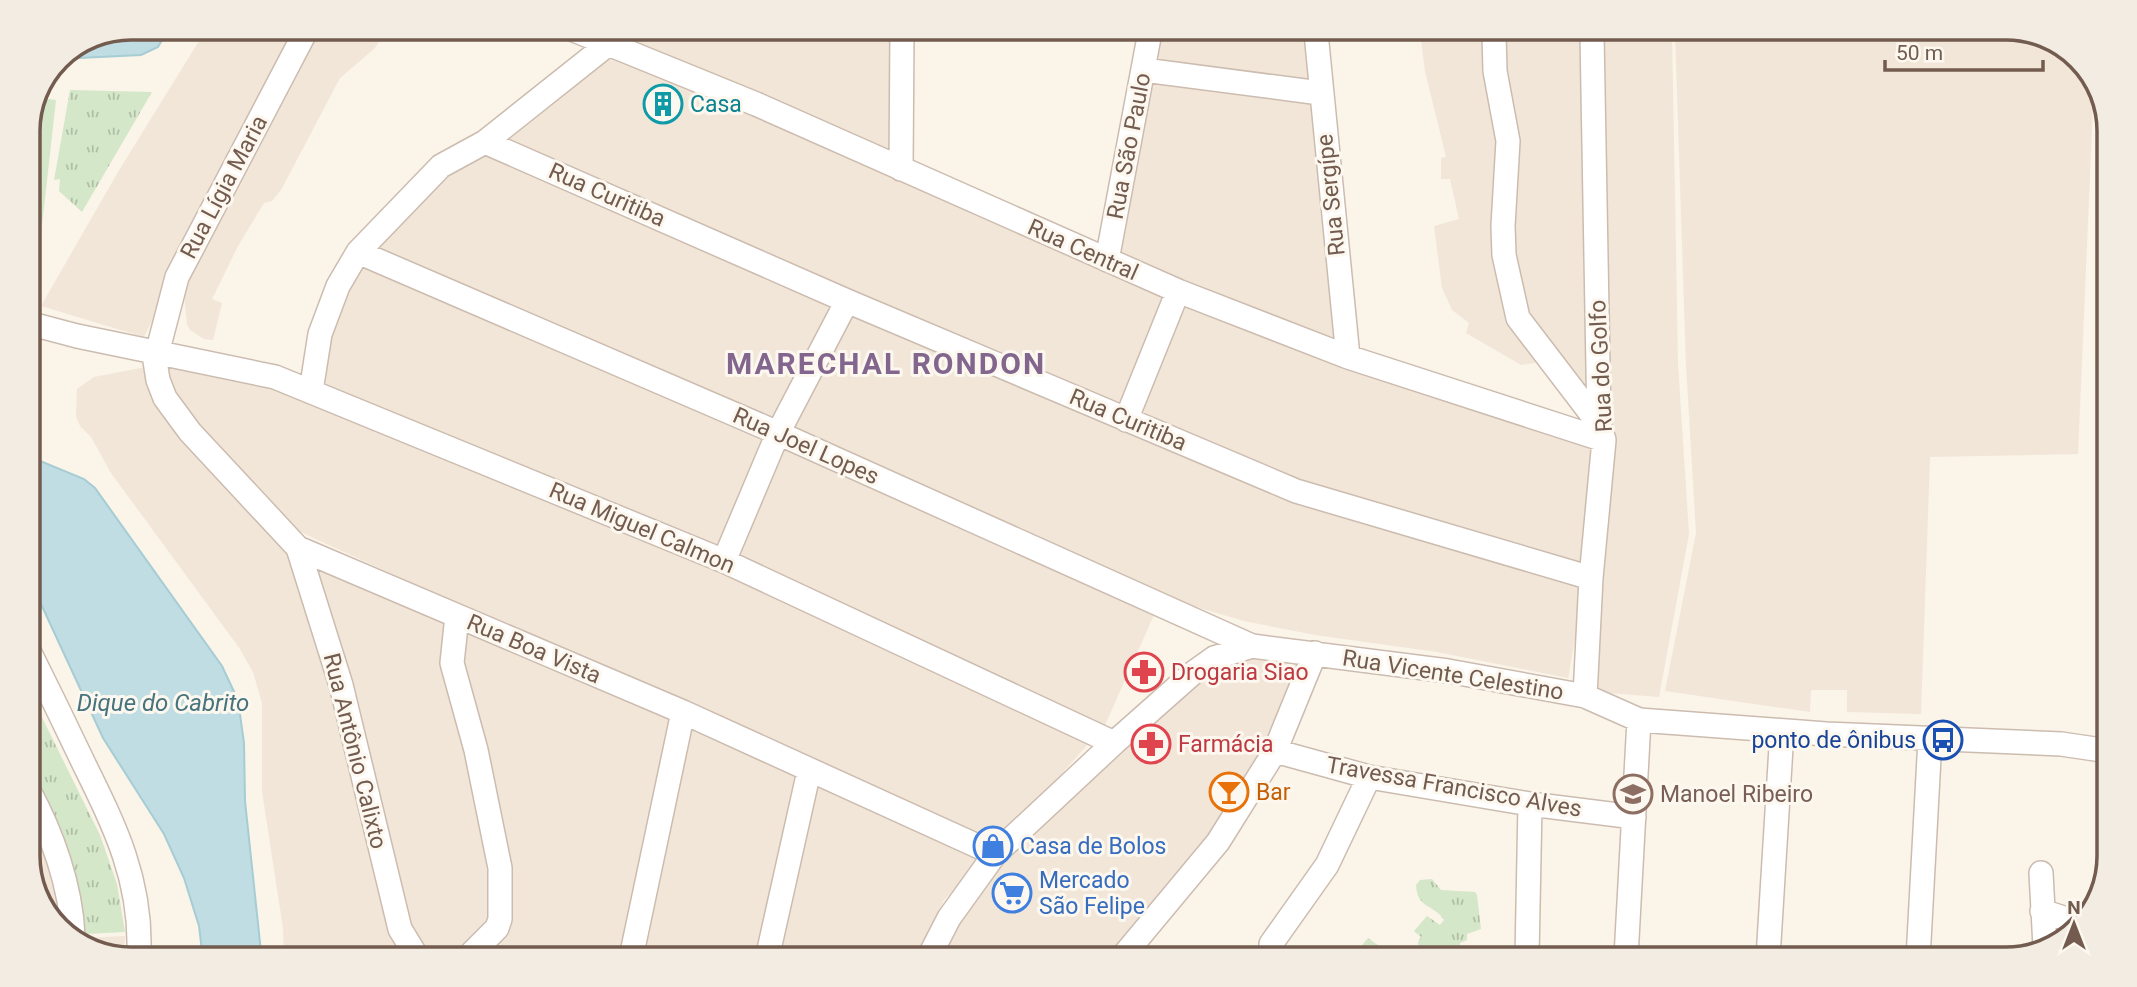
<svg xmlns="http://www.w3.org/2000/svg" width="2137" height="987" font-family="Roboto,sans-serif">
	<defs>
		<pattern id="grass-tufts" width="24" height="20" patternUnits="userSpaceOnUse" patternTransform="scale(1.75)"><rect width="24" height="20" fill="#d4e7c8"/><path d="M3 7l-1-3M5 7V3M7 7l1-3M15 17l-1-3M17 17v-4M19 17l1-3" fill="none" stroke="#b0bea5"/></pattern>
	</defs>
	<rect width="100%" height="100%" fill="#fbf4e9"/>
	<path fill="#f2e6d8" d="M207,28L298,29L144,337L41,306L118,172Z
		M318,29H389L374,49L340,78L281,190L272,201L264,203L238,246L212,299L222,303L213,340L204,339L190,330L187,324L184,295L179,286Z
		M584,30L904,31L905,167L1112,259L1157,32L1305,33L1312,121L1337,305L1339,345L1599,439L1580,611L1568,678L1437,652L1315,635L1244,621L1162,597L1105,725L1017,824L1000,837L982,843L296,530L191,421L158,361L314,390L340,289L440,177L613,45Z
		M1420,33L1672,34L1678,364L1689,534L1659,697L1595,692L1612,439L1541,362L1521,365L1466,333L1469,323L1452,310L1442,288L1434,226L1459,219L1450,179H1441V158L1446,157L1425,71Z
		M1675,34L2046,36L2091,73L2094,82L2078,454L1930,457L1921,714L1847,712V690H1811L1810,712L1665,691L1696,533L1686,365Z
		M2097,342L2107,344L2106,387L2097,385Z
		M151,366L272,532L988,855L944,900L919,954L284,952L283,928L262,791V703L253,672L240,649L111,473L91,437L80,426L76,416L77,389L94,377Z
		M1242,652L1307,660L1267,746L1220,832L1117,955H935L950,925L1023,838L1153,713Z
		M28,772L43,800L83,938L125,936L124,951H91L81,943L41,801Z
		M28,814L59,875L66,931L46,914L28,863Z"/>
	<path fill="url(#grass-tufts)" d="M70,90L152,92L82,212L59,191L60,179L54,180Z
		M28,689L100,835L117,884L125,932L86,934L76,887L63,842L45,797L28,763Z
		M1432,879L1441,890L1475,892L1477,895L1481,929L1467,934V940L1460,943V953L1452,957H1437L1433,953L1419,951L1418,942L1421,937L1414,931L1427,916L1440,925L1444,920C1434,904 1417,909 1416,885L1420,880Z
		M1368,938L1393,956H1362L1358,950Z"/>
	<path fill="#d4e7c8" d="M40,98L56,100L37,270L28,269V125Z"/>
	<path fill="#bfdde3" stroke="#a6ccd4" stroke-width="2" d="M131,28H169L158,47L141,55L58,59Z
		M28,456L84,479L95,488L222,666L238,700L244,743L245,801L261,952L202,951L199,926L184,878L164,834L103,738L28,576Z"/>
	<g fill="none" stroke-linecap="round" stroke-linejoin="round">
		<defs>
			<path id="minor" d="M307,29L177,277L155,361L158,380L165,398L190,432L298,548L683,712L995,854
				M574,30L756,104L1178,291L1348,357L1604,440
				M1316,33L1348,357
				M1494,34L1495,71L1508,141L1503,226L1504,255L1518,318L1599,424
				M1144,70L1320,93
				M485,142L847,301L1296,491L1591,578
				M901,169L902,31
				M358,252L778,433L1252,646
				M1107,260L1150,32
				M28,323L77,336L275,377L724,561L1114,743
				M311,391L320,334L338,286L358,252L441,166L485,142L607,45
				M1126,420L1178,291
				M298,548L341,685L400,929L414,952
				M724,561L778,433L847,301
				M457,616L452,663L476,750L500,868V919L497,928L472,953
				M28,649C47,687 66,726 84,764C115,827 141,879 139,951
				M1585,696L1591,578L1604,440L1599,424L1592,34
				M1275,751L1369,777L1530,804L1634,817
				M28,789C52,833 71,886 73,936
				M2041,873L2045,947
				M2042,911L2079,923
				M1271,944L1327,865L1369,777
				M632,953L683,712
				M768,954L809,771
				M930,955L949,918L995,854L1114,743L1193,673L1214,658L1252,646L1448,671L1585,696L1639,720L1826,734L2061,744L2102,750
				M1124,955L1218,842L1275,751L1315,653
				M1527,957L1530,804
				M1626,957L1639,720
				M1768,958L1782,731
				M1918,959L1930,739"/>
		</defs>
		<use href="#minor" stroke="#ccbcb0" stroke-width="26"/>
		<use href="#minor" stroke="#fff" stroke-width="23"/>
	</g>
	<defs>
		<symbol id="building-ring" viewBox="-11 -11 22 22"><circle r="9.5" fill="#fdf8ef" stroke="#0f9aa8" stroke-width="1.5"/><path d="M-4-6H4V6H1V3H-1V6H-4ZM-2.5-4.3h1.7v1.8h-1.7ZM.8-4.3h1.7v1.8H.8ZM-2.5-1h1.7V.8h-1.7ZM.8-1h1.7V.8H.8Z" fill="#0f9aa8"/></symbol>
		<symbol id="pharmacy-ring" viewBox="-11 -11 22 22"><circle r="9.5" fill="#fdf8ef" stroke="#e0444e" stroke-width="1.5"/><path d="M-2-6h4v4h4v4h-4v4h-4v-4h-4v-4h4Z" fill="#e0444e"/></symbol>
		<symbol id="bus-ring" viewBox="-11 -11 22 22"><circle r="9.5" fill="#fdf8ef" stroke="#1a4fb4" stroke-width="1.5"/><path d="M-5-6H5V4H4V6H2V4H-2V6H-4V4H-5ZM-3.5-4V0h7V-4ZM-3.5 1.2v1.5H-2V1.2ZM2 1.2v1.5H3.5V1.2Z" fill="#1a4fb4"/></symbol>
		<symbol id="bar-ring" viewBox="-11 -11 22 22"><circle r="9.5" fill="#fdf8ef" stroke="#e8710a" stroke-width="1.5"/><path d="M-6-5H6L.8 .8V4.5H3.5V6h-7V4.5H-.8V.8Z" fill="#e8710a"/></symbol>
		<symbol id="school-ring" viewBox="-11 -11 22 22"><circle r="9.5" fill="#fdf8ef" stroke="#8d6e63" stroke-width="1.5"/><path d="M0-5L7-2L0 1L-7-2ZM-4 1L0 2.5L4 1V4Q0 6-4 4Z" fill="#8d6e63"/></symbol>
		<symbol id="shop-ring" viewBox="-11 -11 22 22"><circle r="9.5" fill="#fdf8ef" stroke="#3f7fe0" stroke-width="1.5"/><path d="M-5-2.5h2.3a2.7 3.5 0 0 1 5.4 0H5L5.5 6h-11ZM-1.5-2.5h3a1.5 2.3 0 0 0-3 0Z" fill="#3f7fe0"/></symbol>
		<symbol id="supermarket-ring" viewBox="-11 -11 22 22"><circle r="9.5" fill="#fdf8ef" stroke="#3f7fe0" stroke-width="1.5"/><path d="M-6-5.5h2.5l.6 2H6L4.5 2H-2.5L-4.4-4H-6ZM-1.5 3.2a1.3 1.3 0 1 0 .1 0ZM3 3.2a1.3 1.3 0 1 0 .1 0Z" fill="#3f7fe0"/></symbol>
	</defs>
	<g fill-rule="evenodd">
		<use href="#building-ring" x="641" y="82" width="44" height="44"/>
		<use href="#pharmacy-ring" x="1122" y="650" width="44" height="44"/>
		<use href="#bus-ring" x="1921" y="718" width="44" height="44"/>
		<use href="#pharmacy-ring" x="1129" y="722" width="44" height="44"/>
		<use href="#bar-ring" x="1207" y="770" width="44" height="44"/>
		<use href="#school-ring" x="1611" y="772" width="44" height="44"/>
		<use href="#shop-ring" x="971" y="824" width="44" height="44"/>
		<use href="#supermarket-ring" x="990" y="871" width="44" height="44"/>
	</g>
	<g text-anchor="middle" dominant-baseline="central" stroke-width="6" stroke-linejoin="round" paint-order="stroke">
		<g font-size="23" fill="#0d838f" stroke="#fdf8ef" text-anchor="start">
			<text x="690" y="104">Casa</text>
		</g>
		<g font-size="23" fill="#735c4f" stroke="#fdf8ef">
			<text transform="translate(1129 146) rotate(-79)">Rua São Paulo</text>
			<text transform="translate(224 187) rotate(-62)">Rua Lígia Maria</text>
			<text transform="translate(607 195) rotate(24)">Rua Curitiba</text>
			<text transform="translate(1331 195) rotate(-96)">Rua Sergípe</text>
			<text transform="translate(1083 250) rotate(24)">Rua Central</text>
			<text transform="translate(1601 366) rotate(-93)">Rua do Golfo</text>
			<text transform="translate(1128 420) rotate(23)">Rua Curitiba</text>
			<text transform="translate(806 446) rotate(24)">Rua Joel Lopes</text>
			<text transform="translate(642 528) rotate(23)">Rua Miguel Calmon</text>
			<text transform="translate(534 649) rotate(23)">Rua Boa Vista</text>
			<text transform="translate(1453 675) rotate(9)">Rua Vicente Celestino</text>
			<text transform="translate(355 751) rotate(76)">Rua Antônio Calixto</text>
			<text transform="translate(1454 787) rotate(10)">Travessa Francisco Alves</text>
		</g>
		<g font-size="23" fill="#be3a42" stroke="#fdf8ef" text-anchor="start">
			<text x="1171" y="672">Drogaria Siao</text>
			<text x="1178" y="744">Farmácia</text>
		</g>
		<g font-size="23" fill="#164399" stroke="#fdf8ef" text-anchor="end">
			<text x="1916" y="740">ponto de ônibus</text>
		</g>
		<g font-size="23" fill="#c56008" stroke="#fdf8ef" text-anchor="start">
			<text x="1256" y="792">Bar</text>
		</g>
		<g font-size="23" fill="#785e54" stroke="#fdf8ef" text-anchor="start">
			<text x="1660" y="794">Manoel Ribeiro</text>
		</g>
		<g font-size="23" fill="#366cbe" stroke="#fdf8ef" text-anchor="start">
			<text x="1020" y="846">Casa de Bolos</text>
			<text x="1039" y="880">Mercado<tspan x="1039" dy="26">São Felipe</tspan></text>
		</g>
		<g font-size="24" font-style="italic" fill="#47737d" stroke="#fdf8ef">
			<text x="163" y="703">Dique do Cabrito</text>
		</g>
		<g font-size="30" font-weight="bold" letter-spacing="2" fill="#82668e" stroke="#fdf8ef">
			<text x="886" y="363">MARECHAL RONDON</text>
		</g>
	</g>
	<path d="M0 0H2137V987H0ZM131 40H2006A91 91 0 0 1 2097 131V856A91 91 0 0 1 2006 947H131A91 91 0 0 1 40 856V131A91 91 0 0 1 131 40Z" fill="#f2ece2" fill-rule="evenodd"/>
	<path fill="none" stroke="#735c4f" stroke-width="3.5" d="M131 40H2006A91 91 0 0 1 2097 131V856A91 91 0 0 1 2006 947H131A91 91 0 0 1 40 856V131A91 91 0 0 1 131 40Z"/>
	<g transform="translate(2074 924)" stroke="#fdf8ef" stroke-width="5" paint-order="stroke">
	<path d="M0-5L12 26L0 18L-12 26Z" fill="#735c4f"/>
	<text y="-10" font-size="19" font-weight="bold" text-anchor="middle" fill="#735c4f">N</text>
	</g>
	<path d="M1885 60v10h158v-10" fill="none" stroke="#735c4f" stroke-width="3.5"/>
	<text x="1896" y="60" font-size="21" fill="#735c4f" stroke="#fdf8ef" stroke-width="5" paint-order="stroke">50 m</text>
</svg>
